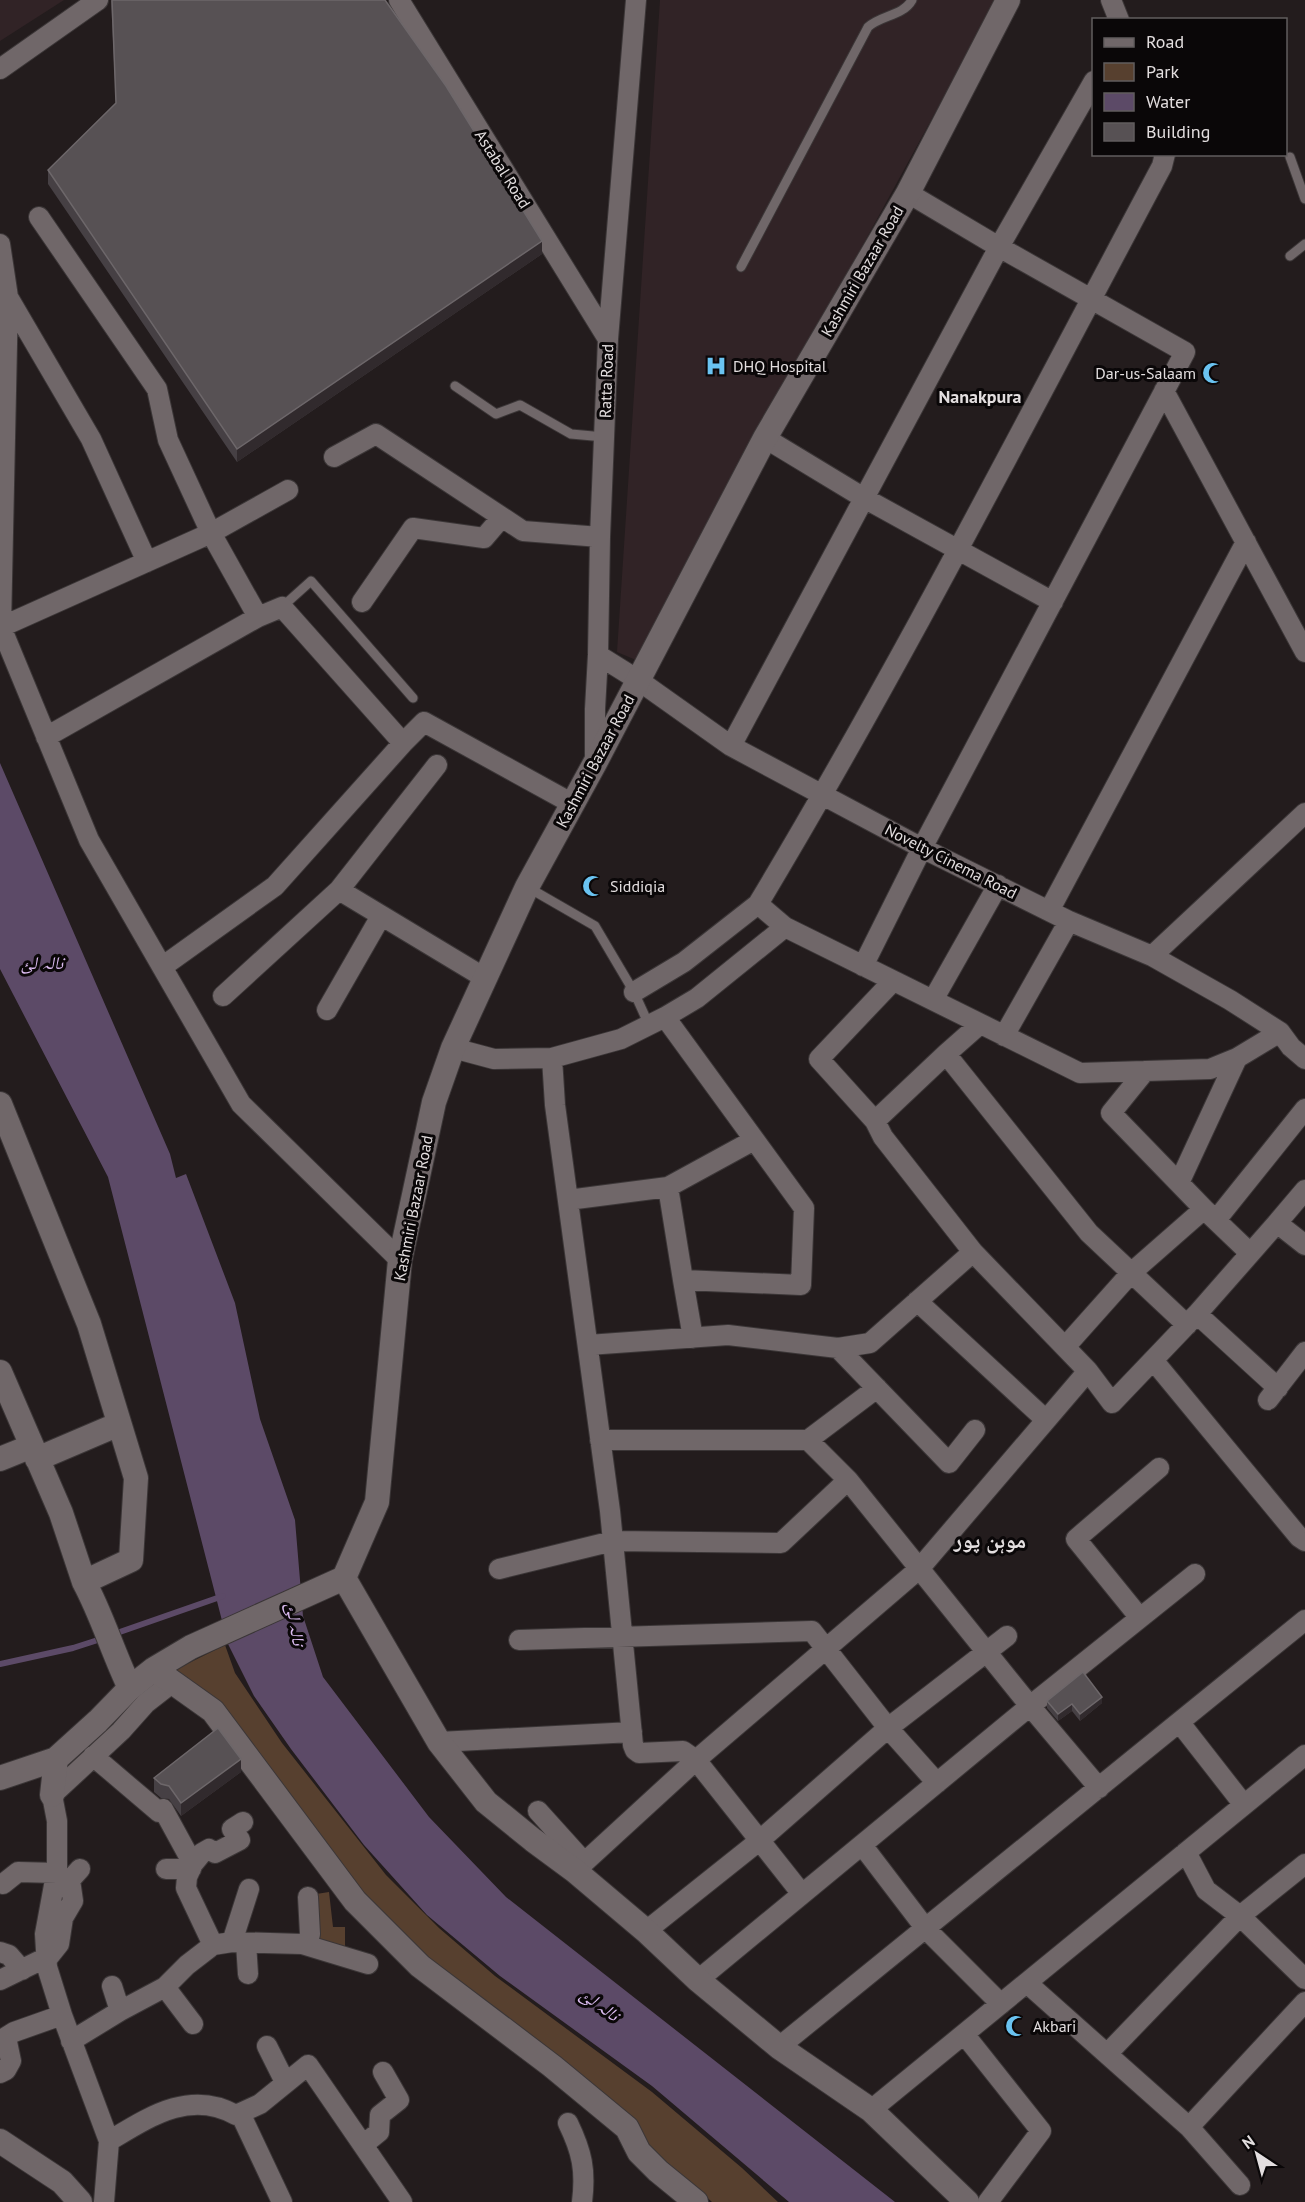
<svg xmlns="http://www.w3.org/2000/svg" width="1305" height="2202" font-family="'PT Sans','Noto Naskh Arabic',sans-serif">
	<rect width="100%" height="100%" fill="#231c1d"/>
	<path fill="#312326" d="M0,0H64L0,41Z
		M660,0H994L953,80L636,660L617,652Z"/>
	<path fill="#57402f" d="M225,1645L235,1673L282,1743L386,1875L439,1928L495,1976L652,2092L742,2168L778,2202H712L691,2183L674,2176L363,1903L175,1670Z
		M329,1892L333,1927H345V1953L312,1945L310,1895Z"/>
	<path fill="#5c4a67" d="M0,763L170,1154L176,1178L186,1174L235,1303L260,1419L295,1520L303,1616L323,1677L429,1817L506,1897L895,2202H789L652,2086L500,1976L427,1915L364,1845L291,1749L254,1696L228,1644L108,1177L0,969Z"/>
	<g fill="none" stroke-linecap="round" stroke-linejoin="round">
		<path stroke="#5c4a67" stroke-width="6" d="M114,1634L223,1596
			M0,1664L73,1648L104,1638"/>
		<defs>
			<path id="service" d="M1290,157L1305,199
				M1290,256L1305,244
				M741,267L868,27C881,15 903,16 912,0
				M455,386L496,414L520,405L571,434L604,437
				M282,607L311,581L413,698
				M529,888L595,926L634,992L649,1025"/>
			<path id="minor" d="M399,0L608,339
				M1111,0L1119,20
				M0,69L98,0
				M39,217L157,389L168,440L211,533L258,617
				M0,244L8,297L1,627L89,840L241,1104L400,1260
				M8,297L91,439L147,562
				M1164,391L1305,652
				M765,438L864,498L1053,602
				M334,457L376,434L523,531L600,537
				M362,602L413,528L484,538L502,517
				M1,627L211,533L288,490
				M598,655L638,680L731,746L922,848L1069,921L1152,956L1230,1000L1280,1032L1291,1047L1305,1059
				M46,737L258,617L282,607L403,743L275,886L162,967
				M403,743L424,722L573,804
				M731,746L999,247L1094,81
				M595,763V709L598,655L600,537L608,339L636,0
				M339,890L485,978
				M1049,911L1246,542
				M785,927L758,904C902,664 1030,413 1162,166L1165,154
				M1152,956L1305,813
				M863,966L922,848L1185,352L999,247L908,193
				M634,992L684,962L758,904
				M223,996L339,890L437,765
				M933,1000L998,885
				M327,1010L381,916
				M665,1017L804,1208L801,1285L683,1280L668,1187L754,1140
				M980,1024L946,1054L1089,1233L1187,1325
				M1004,1036L1069,921
				M453,1048L494,1059L552,1058L621,1039L665,1017L697,998L785,927L1080,1073L1210,1069L1237,1058L1280,1032
				M946,1054L875,1121L883,1137L973,1252L1088,1371
				M552,1058L555,1105L610,1511L633,1745L635,1750L639,1753L683,1751L696,1760L802,1894
				M1145,1071L1111,1113L1204,1209
				M875,1121L819,1059L893,981
				M1179,1183L1237,1058
				M568,1200L668,1187
				M1216,1220L1305,1109
				M1277,1223L1305,1190
				M973,1252L870,1343L838,1348L949,1463L975,1430
				M683,1280L693,1338
				M917,1301L1046,1420
				M1197,1314L1278,1388
				M588,1345L728,1335L838,1348
				M1065,1347L1131,1273L1204,1209L1250,1253
				M1153,1360L1299,1537L1305,1541
				M1268,1400L1305,1352
				M808,1440L877,1388
				M848,1480L1030,1706L1099,1788
				M499,1569L613,1541L781,1543L848,1480L808,1440H600
				M1140,1618L1076,1539L1159,1468
				M519,1640L812,1631L888,1728L937,1783
				M1180,1723L1244,1805
				M439,1742L632,1732
				M93,1756L159,1812L163,1809L193,1864L187,1877L186,1888L213,1945
				M538,1811L584,1862
				M862,1845L926,1929L1001,2004
				M193,1864L202,1853L209,1849L215,1853L240,1840L232,1829L243,1822
				M1305,1864L1240,1916L1305,1979
				M166,1869H191
				M575,1871L696,1760L919,1569L1088,1371L1112,1403L1197,1314L1277,1223L1305,1245
				M3,1884L18,1872L57,1873
				M646,1931L759,1841L888,1728L1007,1636
				M232,1942L249,1889
				M246,1943L248,1974
				M307,1945L310,1934L308,1897
				M0,1952L9,1955L22,1970
				M47,1959L59,1944L63,1918L73,1901L70,1880L80,1869
				M0,1980L39,1961L47,1967
				M698,1980L1030,1706L1195,1574
				M1027,1983L1189,2127L1240,2185
				M112,1986L120,2011
				M165,1987L193,2024
				M964,2034L1041,2131L988,2202
				M71,2041L120,2011L165,1987L187,1965L213,1945L232,1942L302,1944L368,1964
				M267,2046L285,2082
				M779,2047L1305,1620
				M1107,2054L1240,1916L1206,1890L1186,1852
				M0,2073L6,2070L11,2061L6,2037L14,2032L62,2015
				M871,2110L1305,1755
				M240,2113L282,2202
				M568,2123C582,2152 586,2170 582,2202
				M1189,2127L1305,2002
				M109,2141C149,2117 190,2089 236,2115L260,2104L308,2065L402,2202
				M363,2145L379,2132L380,2115L399,2100L383,2072
				M104,2202L109,2141L62,2015L47,1967L45,1934L57,1869V1821L52,1795L121,1731L146,1703L173,1682"/>
			<path id="tertiary" d="M0,1104L89,1324L136,1478L131,1560L84,1582C102,1615 113,1653 130,1688
				M0,1372L32,1446
				M0,1459L32,1446L61,1513L84,1582
				M37,1459L119,1424
				M344,1578L377,1502L400,1260L434,1102L453,1048L527,887L595,763L765,438L908,193L1008,0
				M344,1578L439,1742L486,1802L533,1840L575,1871L646,1931L698,1980L779,2047L871,2110L967,2202
				M154,1669L213,1711L355,1901L420,1966L552,2066L627,2128L639,2152L658,2171L696,2202
				M0,1778L56,1759L98,1721L130,1688L154,1669L191,1647L344,1578
				M52,1795L56,1759
				M0,2141L62,2182L80,2202"/>
		</defs>
		<use href="#service" stroke="#3b3637" stroke-width="11"/>
		<use href="#minor" stroke="#3b3637" stroke-width="22"/>
		<use href="#tertiary" stroke="#3b3637" stroke-width="26"/>
		<use href="#service" stroke="#706769" stroke-width="9"/>
		<use href="#minor" stroke="#706769" stroke-width="20"/>
		<use href="#tertiary" stroke="#706769" stroke-width="24"/>
	</g>
	<path fill="#464044" d="M111,0L542,254L237,462L48,184V170L116,104Z
		M1047,1701L1102,1703L1080,1721L1072,1711L1058,1721L1047,1708Z
		M241,1772L181,1816L169,1799L161,1798L154,1792V1778Z"/>
	<path fill="#312a2d" d="M542,241V254L237,462V449Z
		M1102,1697V1703L1080,1721V1714Z
		M1072,1704V1711L1058,1721V1714Z
		M241,1759V1772L181,1816V1803Z"/>
	<path fill="#575154" stroke="#6d676a" stroke-width="1.5" d="M112,0H385L446,86L542,241L237,449L48,170L116,103Z
		M1083,1672L1102,1697L1080,1714L1072,1704L1058,1714L1047,1701Z
		M218,1728L241,1759L181,1803L169,1786L161,1784L154,1778Z"/>
	<defs>
		<symbol id="hospital-bare" viewBox="-9 -9 18 18"><path d="M-5-5h3v3.5h4V-5h3V5h-3V1.5h-4V5h-3Z" fill="#6ac3f1" stroke="#0a0708" stroke-width="2.5" paint-order="stroke"/></symbol>
		<symbol id="mosque-bare" viewBox="-9 -9 18 18"><path d="M3.5-4.9A6 6 0 1 0 3.5 4.9A5 5 0 1 1 3.5-4.9Z" fill="#6ac3f1" stroke="#0a0708" stroke-width="2.5" paint-order="stroke"/></symbol>
	</defs>
	<g fill-rule="evenodd">
		<use href="#hospital-bare" x="701" y="351" width="30" height="30"/>
		<use href="#mosque-bare" x="1198" y="358" width="30" height="30"/>
		<use href="#mosque-bare" x="578" y="871" width="30" height="30"/>
		<use href="#mosque-bare" x="1001" y="2011" width="30" height="30"/>
	</g>
	<g text-anchor="middle" dominant-baseline="central" stroke-width="6" stroke-linejoin="round" paint-order="stroke">
		<g font-size="16" fill="#e3dedf" stroke="#0a0708">
			<text transform="translate(503 169) rotate(58)">Astabal Road</text>
			<text transform="translate(862 271) rotate(-60)">Kashmiri Bazaar Road</text>
			<text transform="translate(606 381) rotate(-88)">Ratta Road</text>
			<text transform="translate(595 761) rotate(-62)">Kashmiri Bazaar Road</text>
			<text transform="translate(951 861) rotate(27)">Novelty Cinema Road</text>
			<text transform="translate(413 1208) rotate(-79)">Kashmiri Bazaar Road</text>
		</g>
		<g font-size="16" fill="#e3dedf" stroke="#0a0708" text-anchor="start">
			<text x="733" y="366">DHQ Hospital</text>
			<text x="1196" y="373" text-anchor="end">Dar-us-Salaam</text>
			<text x="610" y="886">Siddiqia</text>
			<text x="1033" y="2026">Akbari</text>
		</g>
		<g font-size="18" font-weight="bold" fill="#e3dedf" stroke="#0a0708">
			<text x="980" y="396">Nanakpura</text>
		</g>
		<g font-size="18" font-style="italic" fill="#ddbdf3" stroke="#0a0708">
			<text x="42" y="962">نالہ لئ</text>
			<text transform="translate(296 1624) rotate(81)">نالہ لئ</text>
			<text transform="translate(600 2004) rotate(36)">نالہ لئ</text>
		</g>
		<g font-size="22" font-weight="bold" fill="#e3dedf" stroke="#0a0708">
			<text x="990" y="1540">موہن پور</text>
		</g>
	</g>
	<rect x="1092" y="18" width="195" height="138" fill="#0a0708" stroke="#615d5e" stroke-width="1.5"/>
	<rect x="1104" y="38" width="30" height="9" fill="#706769" stroke="#615d5e" stroke-width="1.5"/>
	<text x="1146" y="48" font-size="18" fill="#e3dedf">Road</text>
	<rect x="1104" y="63" width="30" height="18" fill="#57402f" stroke="#615d5e" stroke-width="1.5"/>
	<text x="1146" y="78" font-size="18" fill="#e3dedf">Park</text>
	<rect x="1104" y="93" width="30" height="18" fill="#5c4a67" stroke="#615d5e" stroke-width="1.5"/>
	<text x="1146" y="108" font-size="18" fill="#e3dedf">Water</text>
	<rect x="1104" y="123" width="30" height="18" fill="#575154" stroke="#615d5e" stroke-width="1.5"/>
	<text x="1146" y="138" font-size="18" fill="#e3dedf">Building</text>
	<g transform="translate(1257 2154) rotate(324)" stroke="#0a0708" stroke-width="4.5" paint-order="stroke">
	<path d="M0-4.5L10 22L0 15L-10 22Z" fill="#e3dedf"/>
	<text y="-9" font-size="16" font-weight="bold" text-anchor="middle" fill="#e3dedf">N</text>
	</g>
</svg>
